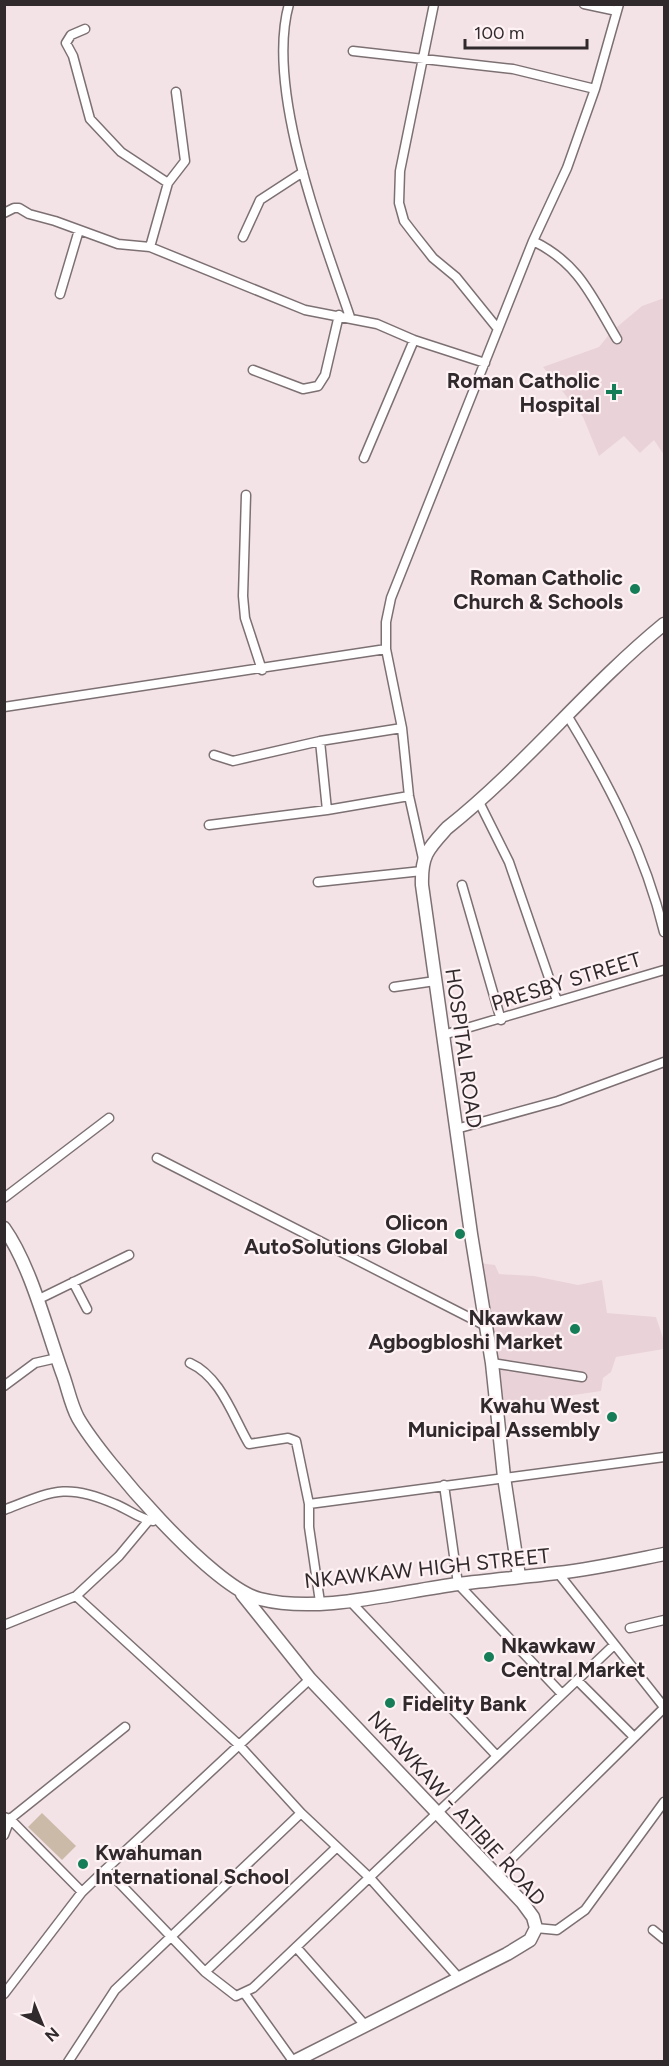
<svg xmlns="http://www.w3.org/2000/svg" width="669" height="2066" font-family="Figtree,sans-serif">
	<rect width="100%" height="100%" fill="#f3e3e7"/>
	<path fill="#e9d3d9" d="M664,298V455L654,440L640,453L624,436L599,456L583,417L543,367L599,347L611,332L642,306Z
		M479,1263L495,1265L499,1274L534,1276L578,1285L602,1280L607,1313L656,1317L664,1341V1349L616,1357L611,1372L603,1378L601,1391L534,1401L499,1400Z"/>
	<path fill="#ccbaa9" d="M42,1813L76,1846L62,1860L28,1827Z"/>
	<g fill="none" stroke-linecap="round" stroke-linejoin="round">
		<defs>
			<path id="street" d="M289,4C265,89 322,235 350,317
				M434,4L400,171L399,203L404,221L414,234L433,258L456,277L498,329
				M584,4L617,11
				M85,29L71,35L66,43L73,56L90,119L121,152L168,183
				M353,51L513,69L595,89
				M4,213L14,208H19L29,214L55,221L118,244L150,247L305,310L377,324L414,340L485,363
				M243,237L260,200L303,172
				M533,241C579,263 592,297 617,339
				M150,247L168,183L185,161L176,92
				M60,294L79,230
				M253,370L303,389L318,386L325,375L339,315
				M364,458L414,340
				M246,495L243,596L245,618L262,670
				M386,649V622L391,598L533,241L567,168L595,89L619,4
				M4,707L386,649L402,728L409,796L423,859
				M567,715C609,784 645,853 664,932
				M320,741L327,810
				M214,755L233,761L320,741L402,728
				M478,800L509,862L557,1001
				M209,825L327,810L409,796
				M318,882L422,871
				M462,885L501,1020
				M394,987L435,981
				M443,1035L664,970
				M456,1129L558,1101L664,1062
				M157,1158L486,1326
				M4,1198L109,1118
				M73,1282L87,1309
				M37,1300L129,1255
				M190,1363C221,1377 233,1417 249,1444L288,1438L296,1441L309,1504
				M492,1363L582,1377
				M4,1386L35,1363L57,1358
				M444,1485L458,1584L562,1694
				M4,1510C51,1492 65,1482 115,1504C128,1509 139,1519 153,1521
				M558,1573L664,1707
				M76,1596L238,1744L301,1813L370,1878L458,1977
				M349,1600L496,1755
				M320,1602L309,1527V1504L664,1457
				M4,1625L76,1596L119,1556L149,1520
				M630,1628L664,1620
				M310,1679L106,1869L205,1972L236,1996L253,1988L614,1645
				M577,1680L633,1736
				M4,1817L10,1819L82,1892
				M4,1835L10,1819L125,1727
				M496,1874L664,1708
				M536,1928L557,1930L585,1910L664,1802
				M653,1930L664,1939
				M296,1947L364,2024
				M205,1972L337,1847
				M4,1994L82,1892L106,1869
				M245,1994L293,2061
				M68,2062L115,1990L301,1813"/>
			<path id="secondary" d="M4,1228C31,1266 47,1331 63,1375C68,1389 71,1405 78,1418C103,1461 213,1588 260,1599C320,1614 397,1592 458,1584C491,1580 524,1577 557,1573C593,1569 629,1561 664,1554
				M519,1576L504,1477L492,1363L471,1234L422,885C421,855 428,849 447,828C524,767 587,687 664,624
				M242,1594L310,1679L522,1902L533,1917L536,1928L530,1940L507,1954L293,2062"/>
		</defs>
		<use href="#street" stroke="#7d7073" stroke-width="11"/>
		<use href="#secondary" stroke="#7d7073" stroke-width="15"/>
		<use href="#street" stroke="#fff" stroke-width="8"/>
		<use href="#secondary" stroke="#fff" stroke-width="12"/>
	</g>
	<g fill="#157d57" stroke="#fef2f5" stroke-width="2">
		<path d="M611 383h6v6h6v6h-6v6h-6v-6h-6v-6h6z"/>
		<circle cx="635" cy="589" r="6"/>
		<circle cx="460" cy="1234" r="6"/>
		<circle cx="575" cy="1329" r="6"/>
		<circle cx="612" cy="1417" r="6"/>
		<circle cx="489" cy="1657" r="6"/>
		<circle cx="390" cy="1703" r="6"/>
		<circle cx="83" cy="1864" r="6"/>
	</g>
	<g text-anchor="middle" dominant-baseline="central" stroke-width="4.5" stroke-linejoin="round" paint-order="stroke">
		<g font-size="21" font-weight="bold" fill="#302a2c" stroke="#fef2f5" text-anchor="end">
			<text x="600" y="380">Roman Catholic<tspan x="600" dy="24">Hospital</tspan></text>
			<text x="623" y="577">Roman Catholic<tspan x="623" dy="24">Church &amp; Schools</tspan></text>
			<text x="448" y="1222">Olicon<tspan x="448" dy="24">AutoSolutions Global</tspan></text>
			<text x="563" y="1317">Nkawkaw<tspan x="563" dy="24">Agbogbloshi Market</tspan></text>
			<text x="600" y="1405">Kwahu West<tspan x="600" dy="24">Municipal Assembly</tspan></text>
			<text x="501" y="1645" text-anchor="start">Nkawkaw<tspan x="501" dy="24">Central Market</tspan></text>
			<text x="402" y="1703" text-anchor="start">Fidelity Bank</text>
			<text x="95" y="1852" text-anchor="start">Kwahuman<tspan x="95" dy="24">International School</tspan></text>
		</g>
		<g font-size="21" fill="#302a2c" stroke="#fef2f5">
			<text transform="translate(566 981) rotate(-17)">PRESBY STREET</text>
			<text transform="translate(464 1048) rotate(82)">HOSPITAL ROAD</text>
			<text transform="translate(427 1568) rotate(-6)">NKAWKAW HIGH STREET</text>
			<text transform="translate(457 1808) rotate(48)">NKAWKAW - ATIBIE ROAD</text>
		</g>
	</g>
	<rect width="669" height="2066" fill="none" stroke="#302a2c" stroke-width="12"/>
	<g transform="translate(42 2024) rotate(137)" stroke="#fef2f5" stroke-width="4.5" paint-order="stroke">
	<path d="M0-4.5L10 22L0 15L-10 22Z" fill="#302a2c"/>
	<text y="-9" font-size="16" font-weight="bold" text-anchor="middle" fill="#302a2c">N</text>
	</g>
	<path d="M465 39v9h122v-9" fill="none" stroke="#302a2c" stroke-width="3"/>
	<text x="474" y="39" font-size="18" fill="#302a2c" stroke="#fef2f5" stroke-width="4.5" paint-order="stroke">100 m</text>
</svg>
